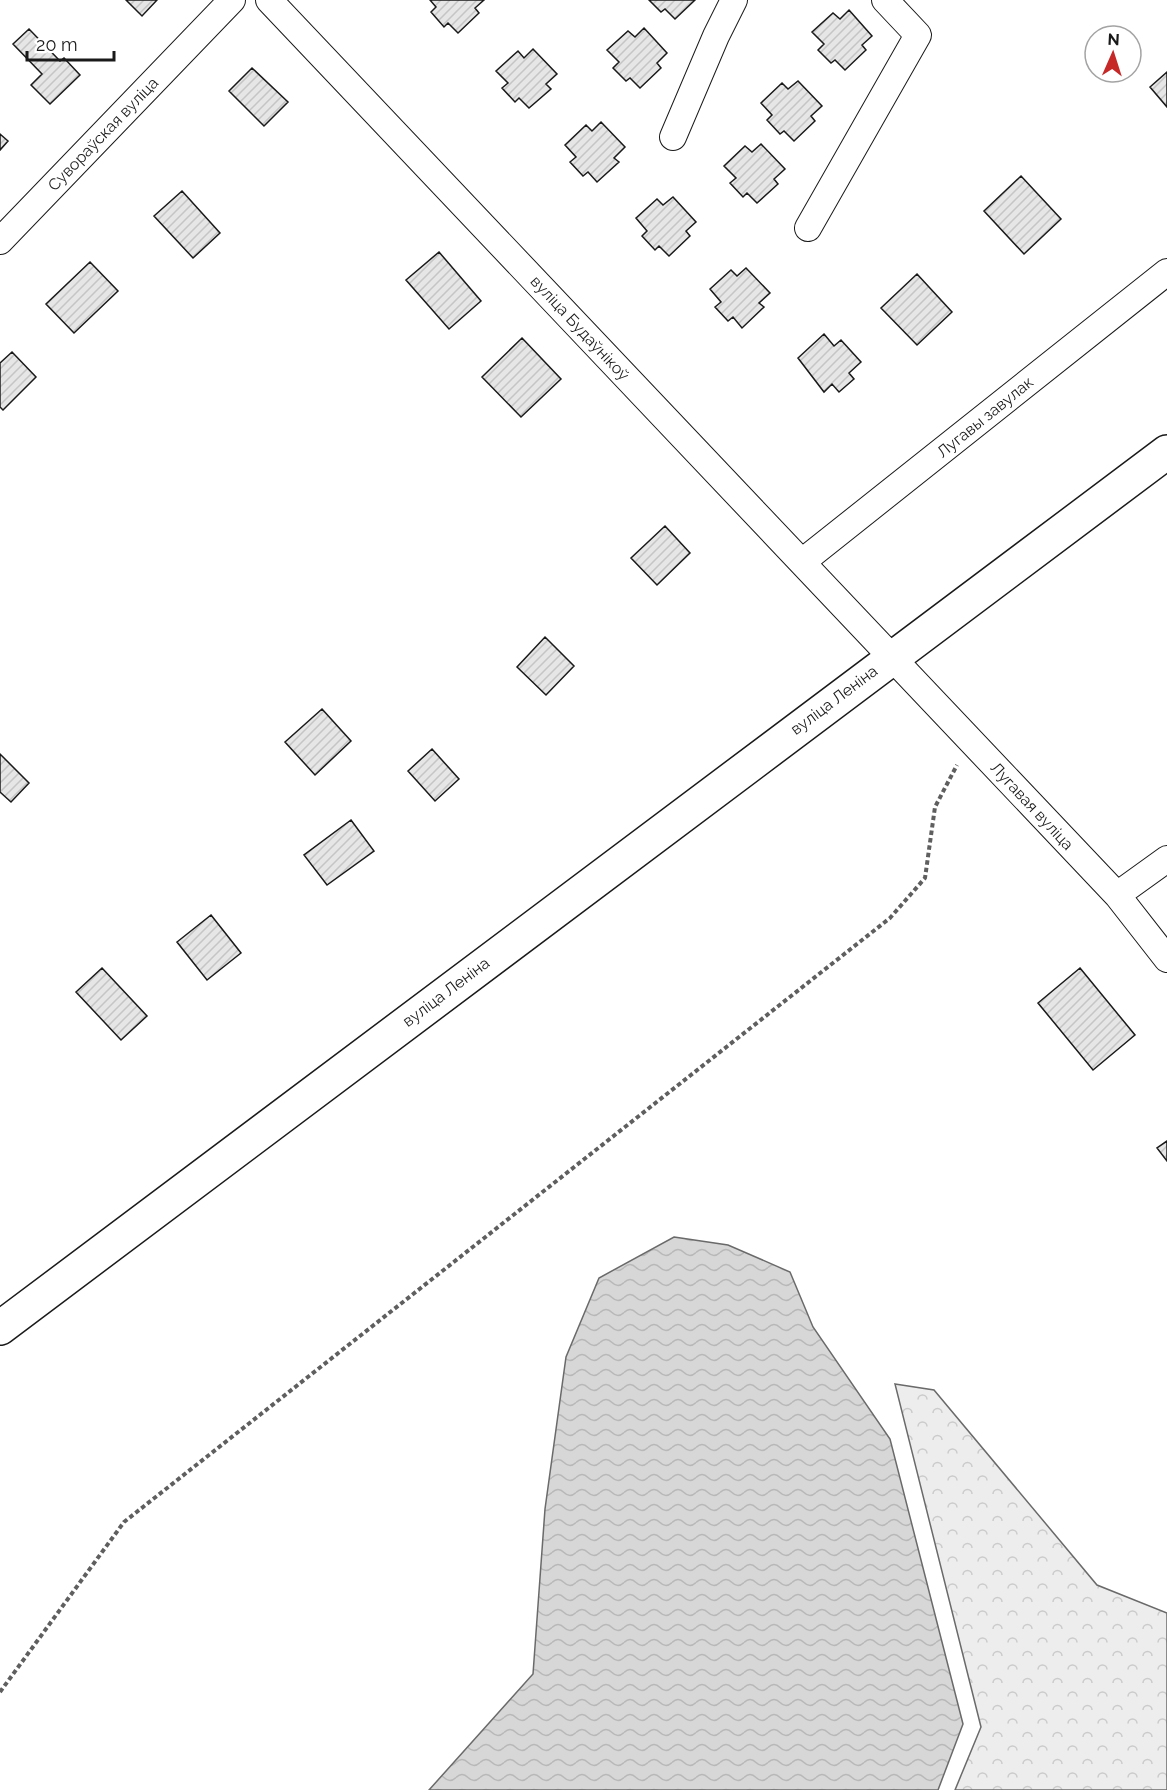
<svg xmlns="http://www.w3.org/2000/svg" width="1167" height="1790" font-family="Raleway,sans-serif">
	<defs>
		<pattern id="forest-crowns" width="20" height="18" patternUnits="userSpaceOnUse" patternTransform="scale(1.5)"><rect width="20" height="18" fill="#ededed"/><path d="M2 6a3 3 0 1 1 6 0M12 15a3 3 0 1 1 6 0" fill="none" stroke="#cbcbcb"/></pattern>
		<pattern id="water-waves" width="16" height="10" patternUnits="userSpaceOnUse" patternTransform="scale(1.5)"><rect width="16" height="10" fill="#d7d7d7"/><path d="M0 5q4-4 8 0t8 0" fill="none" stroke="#b8b8b8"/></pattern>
		<pattern id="building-hatch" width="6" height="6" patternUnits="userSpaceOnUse" patternTransform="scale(1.5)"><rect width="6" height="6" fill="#e6e6e6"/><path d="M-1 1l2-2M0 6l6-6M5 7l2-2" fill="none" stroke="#c5c5c5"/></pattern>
	</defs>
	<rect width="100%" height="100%" fill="#fff"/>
	<path fill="url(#forest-crowns)" stroke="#6a6a6a" stroke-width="1.5" d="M895,1384L934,1390L1097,1585L1167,1613V1790H955L981,1727Z"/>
	<path fill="url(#water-waves)" stroke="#6a6a6a" stroke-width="1.5" d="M674,1237L728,1245L790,1272L813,1327L890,1439L963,1724L938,1790H429L533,1674L545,1509L566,1357L599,1278Z"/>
	<path fill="url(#building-hatch)" stroke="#1a1a1a" stroke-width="1.5" d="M126,0H157L142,16Z
		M430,0H484L475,8L479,13L458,33L448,23L444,27L431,12L436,7Z
		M649,0H695L675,19L665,9L661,12Z
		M849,10L872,36L862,45L866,50L845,70L835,60L831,63L818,50L824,44L812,32L833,13L840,19Z
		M644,28L667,53L657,63L661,68L640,88L630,78L626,81L613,68L619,62L607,50L628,31L635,37Z
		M29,29L60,61L64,58L80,75L50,104L31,85L42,74L13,44Z
		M533,49L557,74L546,84L551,89L529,108L519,98L515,102L502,88L508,83L496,71L518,51L524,58Z
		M252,68L288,102L264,126L229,91Z
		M1167,72V107L1150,87Z
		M798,81L822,106L811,116L815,121L794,141L784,131L780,134L767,120L772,115L761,103L782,83L788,89Z
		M601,122L625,147L614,158L619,162L597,182L588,172L583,176L570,162L576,157L565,145L586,125L592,131Z
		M0,134L8,141L0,150Z
		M761,144L785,169L774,179L778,184L757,203L747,193L743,197L730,183L736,178L724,166L745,146L752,152Z
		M1021,176L1061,219L1024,254L984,211Z
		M182,191L220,233L193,258L154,216Z
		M673,197L696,222L686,231L690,236L669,256L659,246L655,250L642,236L647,231L636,218L657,199L663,205Z
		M439,252L481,301L449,329L406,280Z
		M90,262L118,291L74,333L46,304Z
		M746,268L770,293L759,303L764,307L742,328L733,317L728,321L715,307L721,302L710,289L731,270L737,276Z
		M917,274L952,312L917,345L881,308Z
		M824,334L834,346L841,340L861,362L849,373L854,379L839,392L832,384L824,392L798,358Z
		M522,338L561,379L521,417L482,377Z
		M12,352L36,377L3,410L0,407V363Z
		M665,526L690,553L657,585L631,558Z
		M545,637L574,666L546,695L517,667Z
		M322,709L351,741L315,775L285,742Z
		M432,749L459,779L435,801L408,771Z
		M0,754L29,783L11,802L0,792Z
		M351,820L374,851L327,885L304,855Z
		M211,915L241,953L207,980L177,942Z
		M102,968L147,1016L121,1040L76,992Z
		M1080,968L1135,1035L1093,1070L1038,1003Z
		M1167,1141V1161L1157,1148Z"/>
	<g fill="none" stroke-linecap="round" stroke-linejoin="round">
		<defs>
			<path id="minor" d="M269,0L1117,895L1167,959
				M673,137L716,36L734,0
				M808,228L918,35L885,0
				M0,241L232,0
				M802,562L1167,272
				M1117,895L1167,859"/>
			<path id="primary" d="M0,1328L1167,452"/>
		</defs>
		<use href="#minor" stroke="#1a1a1a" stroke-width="28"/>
		<use href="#primary" stroke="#1a1a1a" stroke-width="36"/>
		<path stroke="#5f5f5f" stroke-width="4" stroke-dasharray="4.5 3" stroke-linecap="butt" d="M0,1692L124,1522L890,918L925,878L935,807L957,765"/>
		<use href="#minor" stroke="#fff" stroke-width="26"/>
		<use href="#primary" stroke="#fff" stroke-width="33"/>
	</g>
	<g text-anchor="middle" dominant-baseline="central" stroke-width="4.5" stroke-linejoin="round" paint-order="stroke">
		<g font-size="16" fill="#1a1a1a" stroke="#fff">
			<text transform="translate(103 134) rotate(-46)">Сувораўская вуліца</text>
			<text transform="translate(580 328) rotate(47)">вуліца Будаўнікоў</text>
			<text transform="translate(985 417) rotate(-39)">Лугавы завулак</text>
			<text transform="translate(834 700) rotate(-37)">вуліца Леніна</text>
			<text transform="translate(1032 806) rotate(47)">Лугавая вуліца</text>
			<text transform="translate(446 992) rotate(-37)">вуліца Леніна</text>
		</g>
	</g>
	<g transform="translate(1113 54) rotate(3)"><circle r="28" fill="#ffffff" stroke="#a3a3a3" stroke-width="1.5"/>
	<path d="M0-4.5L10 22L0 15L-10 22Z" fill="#c62828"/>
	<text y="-9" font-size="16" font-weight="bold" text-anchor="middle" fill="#1a1a1a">N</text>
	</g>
	<path d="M27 51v9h87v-9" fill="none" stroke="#1a1a1a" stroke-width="3"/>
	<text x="36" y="51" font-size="18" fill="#1a1a1a" stroke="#ffffff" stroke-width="4.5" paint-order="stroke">20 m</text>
</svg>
